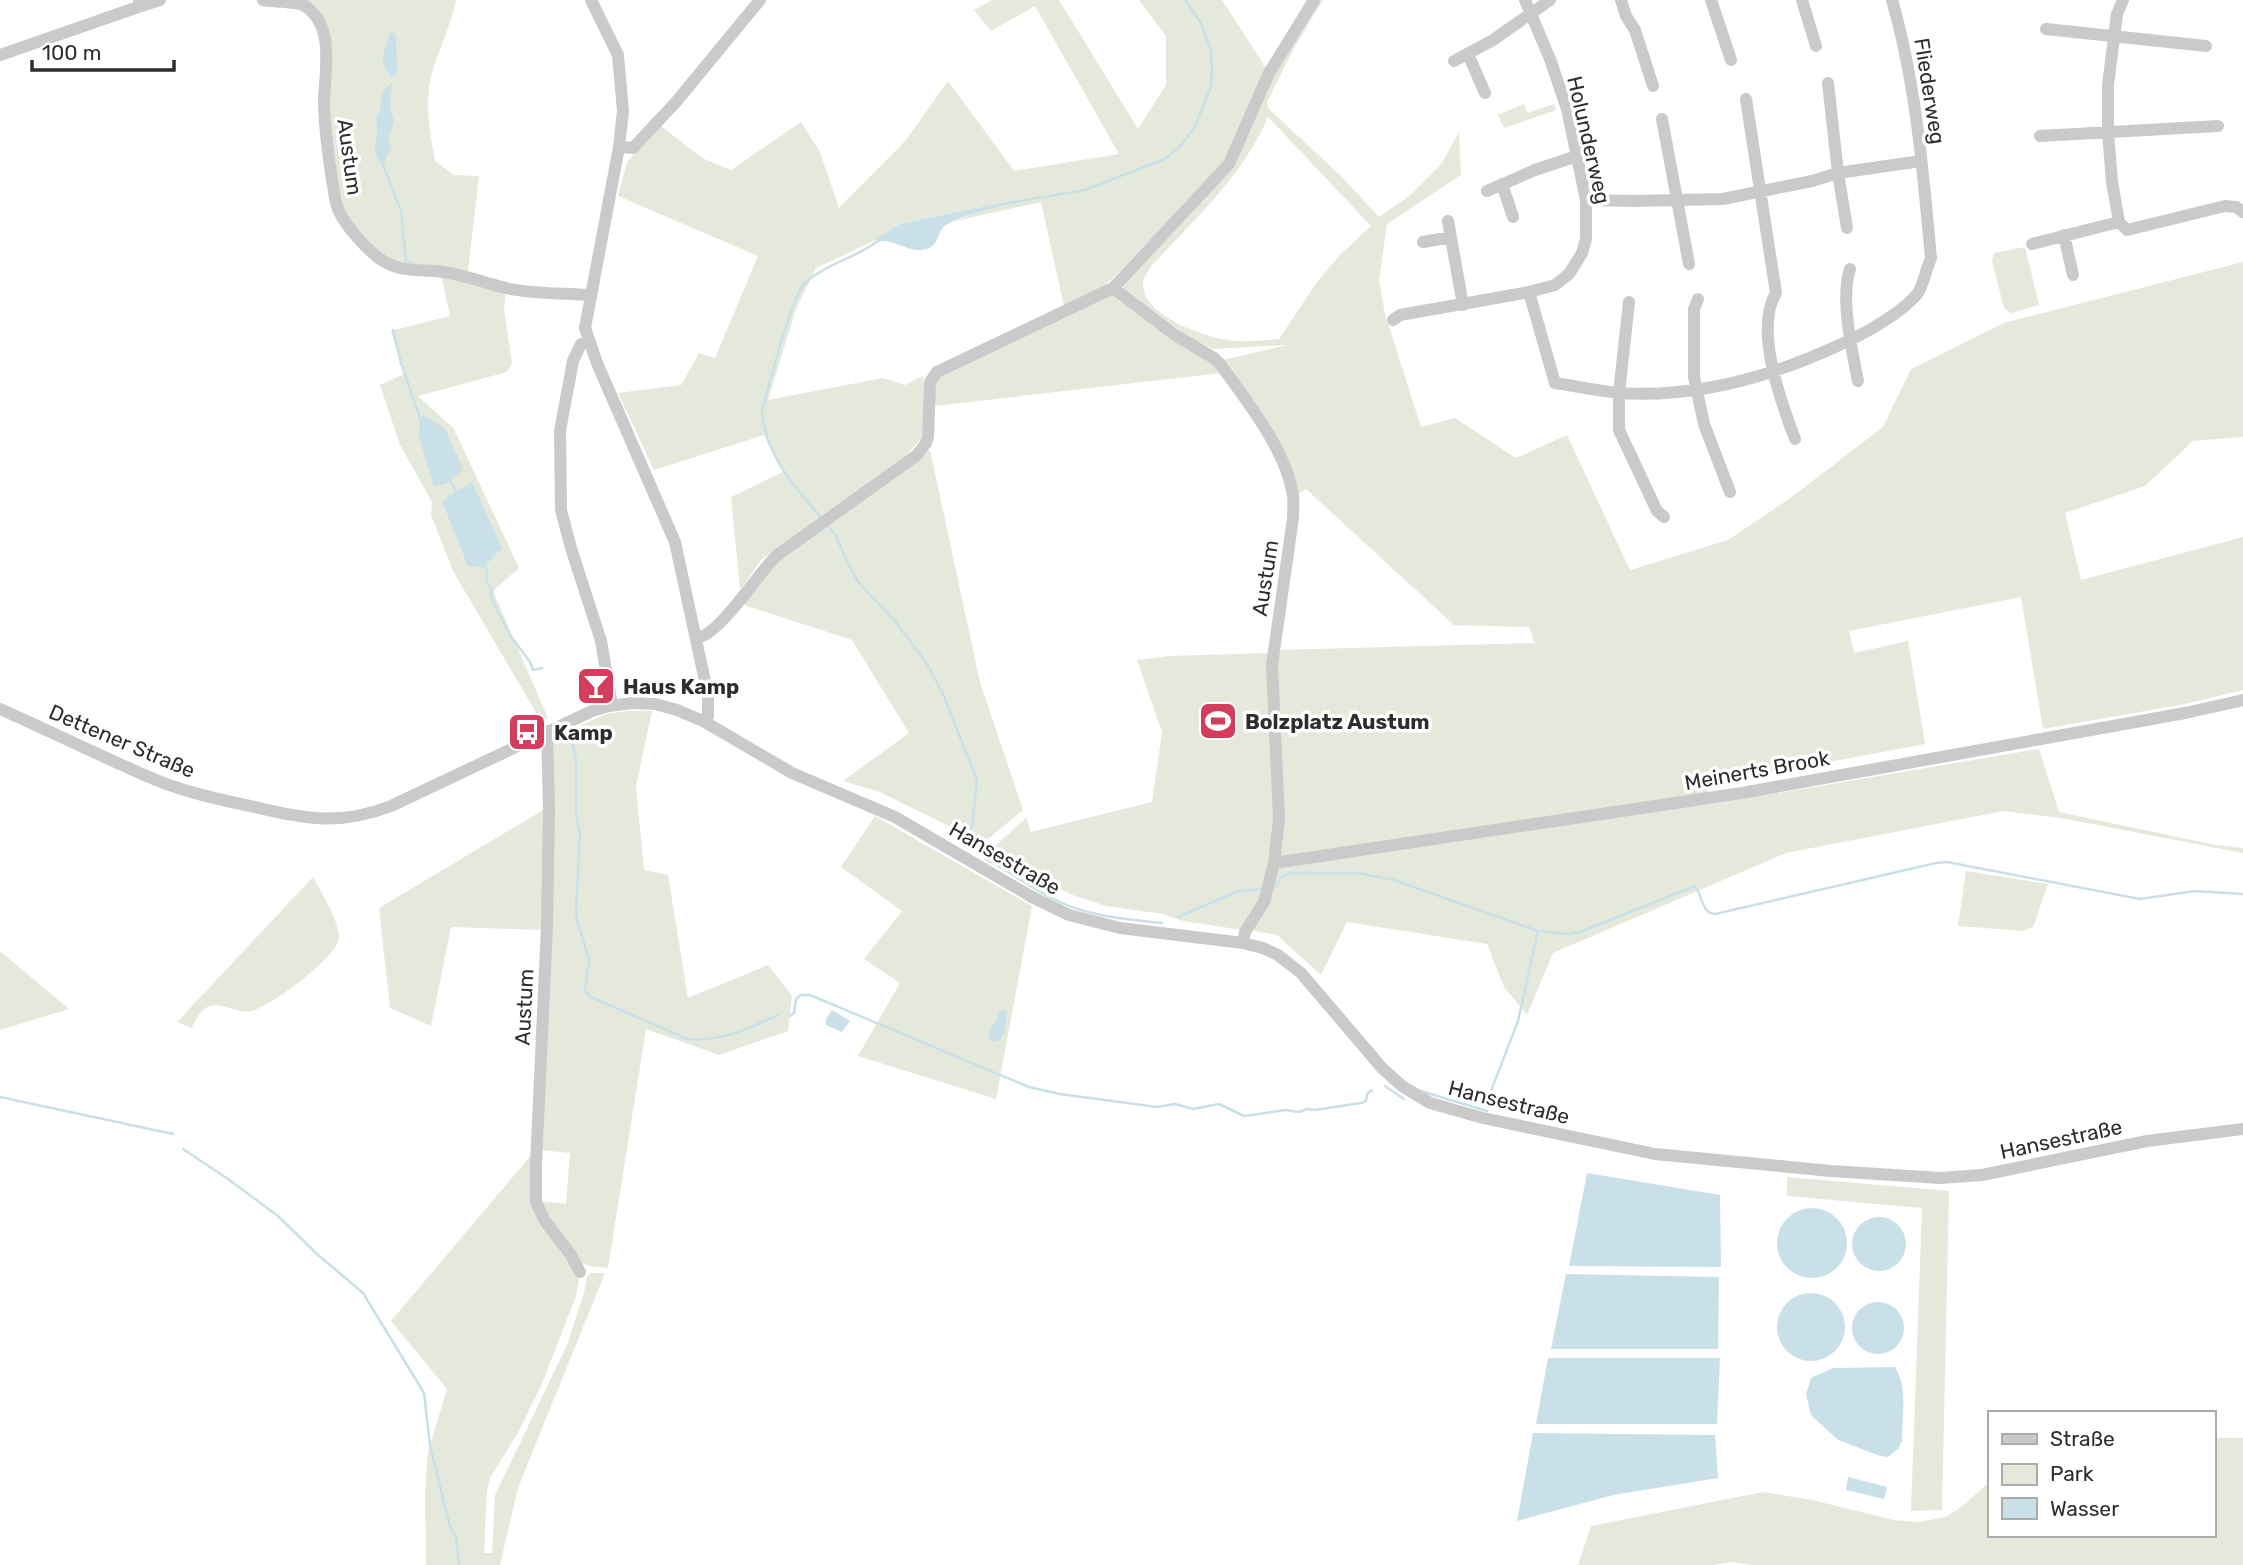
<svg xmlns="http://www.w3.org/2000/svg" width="2243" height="1565" font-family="Rubik,sans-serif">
	<rect width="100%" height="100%" fill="#fff"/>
	<path fill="#e5e9db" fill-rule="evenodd" d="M294,0H456C451,26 439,48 432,73C424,101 430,133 435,161L454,175L479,176L468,272C442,269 413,270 389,259C374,253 345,219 340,203C325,148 328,89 326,32Z
		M992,0H1059L1138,129L1166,85V36L1139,0H1222L1266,68L1225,162L1116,275L1104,286L1064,306L1041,202L951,222L1004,202L900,224L876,240L816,268L796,309L768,400L883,378L905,385L923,376L925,407L921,439L905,456L762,559L740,590L731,497L783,472L764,435L654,470L618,393L681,385L699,353L715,358L758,256L618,196L627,162L661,126L702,158L731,170L801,122L820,152L839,208L906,140L948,81L1014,171L1119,154L1035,6L991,31L974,10Z
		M1319,0H1323L1293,50L1267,102L1269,109L1342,177L1379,217L1409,196L1442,163L1459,132L1461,175L1387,224L1379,280L1385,314L1421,427L1455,418L1516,458L1567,435L1630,570L1728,540L1789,499L1883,427L1911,369L2004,323L2243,262V437L2193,441L2145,486L2065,513L2081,580L2243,537V690L2185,704L2043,729L2021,597L1849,631L1854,653L1908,641L1925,744L1706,785L1712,804L2039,749L2059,812L2215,845L2243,848V853L2061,818L2003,811L1786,853L1553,953L1527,1015L1504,987L1487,944L1347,922L1321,975L1277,935L1250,930L1277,864L1276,650L1535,643L1529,627L1454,625L1306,489L1298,494L1223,360L1287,345L1213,349L1192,339L1123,290L1122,283L1199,203ZM1268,117L1371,226L1339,256L1317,282L1279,339C1265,340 1250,342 1235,341C1210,340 1134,314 1144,279C1145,275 1150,269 1152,265C1196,218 1242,177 1268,117Z
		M1524,104L1527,113L1554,104L1556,110L1504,128L1498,115Z
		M2025,247L2039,305L2011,313L2004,308L1992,261L1994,253Z
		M441,275L506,292L504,309L512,363L507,372L418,396L454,429L519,568L493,591L548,718L541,721L453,571L431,515L432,502L400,445L380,385L404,374L391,331L450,316Z
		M1109,294L1117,297L1211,362L1222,373L934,406L933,382L940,374Z
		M930,450L980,682L1023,810L983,843L880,792L843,781L909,733L852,640L741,604L769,566Z
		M1268,653L1277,819L1261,902L1242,930L1183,921L1163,914L1106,906L1075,896L1046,882L993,852L995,846L1026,818L1031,832L1152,802L1162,732L1137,660L1170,656Z
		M627,711H652L636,786L644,870L668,875L688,998L768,965L792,996L788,1031L719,1055L646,1029L608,1268C599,1267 587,1267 580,1262C571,1256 543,1212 540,1201L566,1204L570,1153L539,1150L552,738L606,714Z
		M545,809L544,930L451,927L431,1026L390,1008L379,908Z
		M875,816L1032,906L996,1099L858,1056L900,983L864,959L902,911L841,867Z
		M1966,871L2048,884L2033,927L2023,931L1958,926Z
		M313,877C321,892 338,919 339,936C340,956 274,1003 255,1010C232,1019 209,984 192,1028L177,1022Z
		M0,951L69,1009L0,1030Z
		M533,1153L532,1182L577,1273L579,1280L576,1296L541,1386L520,1429L490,1478L487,1491L484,1553H492L495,1495L567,1345L584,1293L587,1276L591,1273H605L518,1488L500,1565H426L425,1491L428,1451L447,1389L391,1321Z
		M1787,1177L1949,1191L1942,1510L1911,1511L1922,1208L1787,1196Z
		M2213,1438H2243V1565H1752L1731,1562L1713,1565H1578L1591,1526L1763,1492L1812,1500L1894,1520L1919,1522L1946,1517L1964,1505L1989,1482V1535H2213Z"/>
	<path fill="#c9e0e8" d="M392,31L396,35L397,73L392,77C382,67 380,59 386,46C388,40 388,36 392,31Z
		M392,83L390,107L394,122L388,140L391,147L383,165C372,156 375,146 377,133C378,128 376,121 376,116L380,112C381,102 381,88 392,83Z
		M1004,202V205C986,211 963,214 946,225C937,231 939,246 927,249C910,255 891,237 879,242L876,239L900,224Z
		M424,415L445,429L463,469L448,483L434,487L419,436L420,419Z
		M472,482L502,548L483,568L468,566L442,501Z
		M832,1010L850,1021L842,1032L826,1025V1019Z
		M1004,1010L1007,1011L1005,1031L1000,1040L992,1042C984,1032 991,1029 996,1021C998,1018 998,1014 999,1011Z
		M1587,1173L1720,1195L1721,1267L1569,1266Z
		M1777 1243a35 35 0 1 1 70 0a35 35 0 1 1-70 0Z
		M1852 1244a27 27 0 1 1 54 0a27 27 0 1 1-54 0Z
		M1566,1274L1719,1277L1718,1349H1551Z
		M1777 1327a34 34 0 1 1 68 0a34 34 0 1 1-68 0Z
		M1852 1328a26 26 0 1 1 52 0a26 26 0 1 1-52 0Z
		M1548,1358H1720L1717,1424H1536Z
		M1895,1367C1908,1387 1902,1417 1902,1441L1898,1449L1888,1457L1880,1456L1838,1440L1811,1415L1806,1394L1811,1378L1833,1368Z
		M1533,1433L1715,1435L1718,1478L1613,1495L1517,1521Z
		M1848,1477L1887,1487L1884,1499L1846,1490Z"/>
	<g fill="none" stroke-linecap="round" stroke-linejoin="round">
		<path stroke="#c9e0e8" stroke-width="2.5" d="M383,165L401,211L406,260L412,264
			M1003,204L1085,190L1165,159L1180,146L1194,128L1211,87L1212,69L1211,50L1200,21L1185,0
			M393,330L401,363L421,421
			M450,480L457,493
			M822,518C794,487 764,453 762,410C769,387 791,296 805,283C827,263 857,258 879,240
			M828,526L836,536L848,564L859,583L895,621L927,664L943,694L977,780L972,825L967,835
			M485,564L487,571L486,580L492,591L491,598L510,635L530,662L533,670L542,668
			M570,729L576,760V814L580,835L576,909L577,920L589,960L585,991L591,997L687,1039C719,1042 749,1029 778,1015
			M961,843L968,848
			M985,859C1017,875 1046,900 1081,910C1107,918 1135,920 1162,923
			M1271,889L1275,888L1281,877L1290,873H1357L1394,880L1538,931L1569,934L1580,932L1695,886C1703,895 1700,912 1715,914L1936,863L1947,862L2140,899L2195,891L2243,894
			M1178,917L1239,891L1264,889
			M790,1016L794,1013L796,999L801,995H810L1029,1087L1060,1094L1157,1107L1175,1104L1193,1109L1219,1104L1244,1116L1285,1110L1299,1112L1307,1109L1315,1110L1361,1103L1366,1101L1367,1094L1372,1090
			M1385,1086L1404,1099
			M1421,1091L1487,1111
			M1489,1096L1518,1021L1538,931
			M0,1097L173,1134
			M183,1149L228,1179L278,1216L317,1254L363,1293L424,1393L430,1445L450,1527L456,1537L459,1565"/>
		<path stroke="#cacaca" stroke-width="12" d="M139,0L141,6L160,0
			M263,0C274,2 296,1 305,6C335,26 325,70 324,100C324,127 328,154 332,180C334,188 334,198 337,206C342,223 370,254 385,262C404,273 423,269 443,272C466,275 487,284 510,289C535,294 564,293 590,295
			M591,0L618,55L623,111L619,147L585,328L597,363L675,542L708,695V716L705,722
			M1621,0L1626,16L1635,30L1653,86
			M1711,0L1731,60
			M1802,0L1816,46
			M2123,0L2117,14L2108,85V132L2112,182L2119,222L2127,230L2225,206L2236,207L2243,212
			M2046,29L2206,46
			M1468,54L1485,93
			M0,55L141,6
			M1454,61L1493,40L1550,0
			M1828,83L1838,173L1847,228
			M1746,99L1776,293C1754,329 1781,402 1795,439
			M1662,119L1689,264
			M2040,136L2218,126
			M619,147L633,148L676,102L760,0
			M1502,184L1513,217
			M1487,191L1535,170L1577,156
			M1586,200L1634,201L1723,199L1812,181L1838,173L1921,161
			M1448,221L1463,305
			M2064,235L2073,275
			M1423,242L1451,237
			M2032,244L2119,222
			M1850,269C1840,297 1852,351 1858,381
			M1113,288L1175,335L1214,358L1220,364C1246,400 1287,451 1293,496C1294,503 1293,511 1293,518L1272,665L1279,819L1274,863L1264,902L1245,932L1243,943
			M1529,292L1555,383C1576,386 1598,391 1619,393C1696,398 1768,378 1837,346C1861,336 1902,313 1918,293C1922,288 1927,267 1931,258C1923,172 1916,83 1892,0
			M1698,299L1694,309V377L1704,424L1730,492
			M1629,302L1619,393V430L1657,511L1664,517
			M1393,320L1400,315L1529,292L1555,285L1569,274L1582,253L1586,239V200L1567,109L1550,59L1525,0
			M589,341L581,344L573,361L560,431L561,510L571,548L601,641L612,705
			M697,638C719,635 758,574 776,556L917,455L926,443L928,437L930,382L937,372L1113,288L1229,164L1269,73L1314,0
			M0,709C52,732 104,758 156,780C188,793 222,800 255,807C307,819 339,826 391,806L592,711L609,706L633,703L655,704L677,710L705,722L792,773L895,817L1032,897L1069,915L1120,928L1243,943L1263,948L1278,955L1301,973L1382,1068L1402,1086L1430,1103L1483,1118L1655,1154L1831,1171L1940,1178L1982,1175L2147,1141L2243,1129
			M547,731L549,808L547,927L536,1163V1202L545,1221L571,1255L580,1272
			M1274,863L1742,793L2185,713L2243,700"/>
	</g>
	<defs>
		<symbol id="bar-square" viewBox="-11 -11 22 22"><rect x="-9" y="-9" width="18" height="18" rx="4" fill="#d53d5c" stroke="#fff"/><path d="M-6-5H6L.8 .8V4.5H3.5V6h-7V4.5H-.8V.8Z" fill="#fff"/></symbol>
		<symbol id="stadium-square" viewBox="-11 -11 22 22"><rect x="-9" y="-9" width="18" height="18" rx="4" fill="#d53d5c" stroke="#fff"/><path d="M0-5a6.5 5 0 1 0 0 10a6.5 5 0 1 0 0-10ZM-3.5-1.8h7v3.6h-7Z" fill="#fff"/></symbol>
		<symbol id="bus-square" viewBox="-11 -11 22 22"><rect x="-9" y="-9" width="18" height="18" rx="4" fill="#d53d5c" stroke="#fff"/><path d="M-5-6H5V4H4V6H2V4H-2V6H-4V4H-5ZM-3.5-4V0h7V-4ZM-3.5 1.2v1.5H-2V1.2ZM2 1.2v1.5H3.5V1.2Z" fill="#fff"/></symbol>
	</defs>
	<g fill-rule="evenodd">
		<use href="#bar-square" x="574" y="664" width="44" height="44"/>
		<use href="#stadium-square" x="1196" y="699" width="44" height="44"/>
		<use href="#bus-square" x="505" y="710" width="44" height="44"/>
	</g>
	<g text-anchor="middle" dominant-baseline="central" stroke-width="7" stroke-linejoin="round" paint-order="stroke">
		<g font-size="21" fill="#2d2d2d" stroke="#fff">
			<text transform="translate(1930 91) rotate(81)">Fliederweg</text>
			<text transform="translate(1589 140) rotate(77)">Holunderweg</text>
			<text transform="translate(350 157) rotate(82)">Austum</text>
			<text transform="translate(1265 578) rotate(-81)">Austum</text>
			<text transform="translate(122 741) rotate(23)">Dettener Straße</text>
			<text transform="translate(1757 770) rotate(-10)">Meinerts Brook</text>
			<text transform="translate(1005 858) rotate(30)">Hansestraße</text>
			<text transform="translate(524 1007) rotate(-87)">Austum</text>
			<text transform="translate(1509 1102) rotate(14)">Hansestraße</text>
			<text transform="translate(2061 1139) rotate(-12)">Hansestraße</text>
		</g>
		<g font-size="21" font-weight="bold" fill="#2d2d2d" stroke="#fff" text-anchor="start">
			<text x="623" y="686">Haus Kamp</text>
			<text x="1245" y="721">Bolzplatz Austum</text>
			<text x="554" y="732">Kamp</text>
		</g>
	</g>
	<rect x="1988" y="1411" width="228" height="126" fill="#ffffff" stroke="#ababab" stroke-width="2"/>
	<rect x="2002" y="1434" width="35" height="10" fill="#cacaca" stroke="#ababab" stroke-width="2"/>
	<text x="2050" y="1446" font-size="21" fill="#2d2d2d">Straße</text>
	<rect x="2002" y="1464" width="35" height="21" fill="#e5e9db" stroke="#ababab" stroke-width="2"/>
	<text x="2050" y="1481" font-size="21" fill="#2d2d2d">Park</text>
	<rect x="2002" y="1498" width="35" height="21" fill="#c9e0e8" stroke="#ababab" stroke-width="2"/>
	<text x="2050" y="1516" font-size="21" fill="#2d2d2d">Wasser</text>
	<path d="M32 60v10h142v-10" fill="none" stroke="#2d2d2d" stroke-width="3.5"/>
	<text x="42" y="60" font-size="21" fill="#2d2d2d" stroke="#ffffff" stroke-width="5" paint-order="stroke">100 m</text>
</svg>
